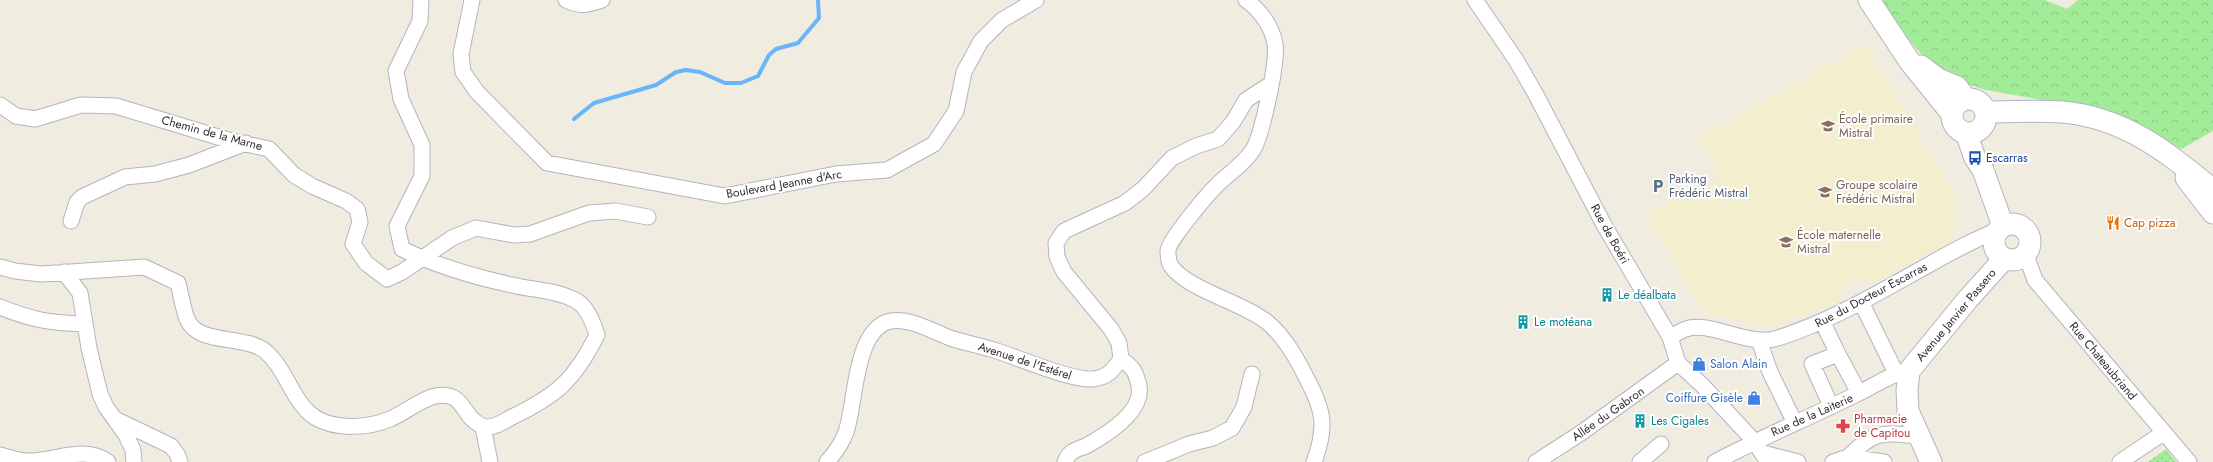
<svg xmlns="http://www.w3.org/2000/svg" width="2213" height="462" font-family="Jost,sans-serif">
	<defs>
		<pattern id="grass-dots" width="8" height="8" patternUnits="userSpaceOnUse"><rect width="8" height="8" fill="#a2eb98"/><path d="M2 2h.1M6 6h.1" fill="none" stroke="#8cca83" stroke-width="1.8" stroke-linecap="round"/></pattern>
		<pattern id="forest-crowns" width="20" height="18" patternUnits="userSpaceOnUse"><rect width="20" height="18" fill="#a2eb98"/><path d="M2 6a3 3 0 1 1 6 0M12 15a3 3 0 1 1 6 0" fill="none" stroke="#8cca83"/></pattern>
	</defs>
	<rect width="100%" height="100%" fill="#f0ecdf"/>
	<path fill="#f2eece" d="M1866,44L1960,203L1951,241L1873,283L1859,277L1842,286L1839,303L1764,327L1702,311L1646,213L1720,181L1699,137Z"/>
	<path fill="url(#grass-dots)" d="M2166,449L2176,462H2148Z"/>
	<path fill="url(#forest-crowns)" d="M1881,0H2045L2067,9L2078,0H2213V131L2181,149L2156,135L2082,107L1986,90L1955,80L1925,58L1900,30Z"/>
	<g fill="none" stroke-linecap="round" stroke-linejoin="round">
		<path stroke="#6ab5fa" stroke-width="4" d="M574,119L594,103L656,85L676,72L686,70L700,72L725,83H741L758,76L769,55L776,49L798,43L819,18L818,0"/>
		<defs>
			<path id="street" d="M472,0L461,54L463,72L477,92L547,163L725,196L836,174L887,170L934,144L956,111L964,72L981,41L1002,20L1036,0
				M566,0C580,7 588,5 602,0
				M1246,0C1260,10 1272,26 1275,44C1278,62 1262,135 1253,150C1243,165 1228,174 1216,186C1207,195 1168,241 1168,251C1168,255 1169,263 1171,266C1188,290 1242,302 1267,322C1285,337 1297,359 1307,379C1324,411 1327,427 1314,462
				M1475,0L1516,60L1535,93L1604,225L1670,337L1678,363L1702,385L1754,441L1768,462
				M0,105L16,116L35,119L81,105L116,106L228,140L269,149L294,175L312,186L346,201L357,209L360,222L353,244L366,263L387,279L402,272L452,238L476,228L514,235L530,234L589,213L615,211L648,217
				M71,221L77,202L82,197L125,177L155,174L189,165L246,143
				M2026,255L2035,280L2189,462
				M0,267L15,271L41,274L144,267L178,283C181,295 183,308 187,319C198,346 244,334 265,351C287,369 292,403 316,418C336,430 369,428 390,419C405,413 419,400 435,396C465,390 461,417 482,426C491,430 503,422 510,418C556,396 574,381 597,335C593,322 587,306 575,300C555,290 533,290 512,285C475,277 437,266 402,249L397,226L422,176V145L401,99L396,71L420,21L421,0
				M64,272L80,293L89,348L100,394L106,407L126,435L133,450L134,462
				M1861,302L1896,373
				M0,307C32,320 50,323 85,324
				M1822,321L1838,354
				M1670,337C1675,335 1680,331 1686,329C1710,320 1749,348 1778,338C1829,322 1876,294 1923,268C1948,254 1972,240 1999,230
				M1759,340L1770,372L1795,423
				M1831,406L1812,364L1838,354L1859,393
				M115,419L171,446L177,454L180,462
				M483,427L490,462
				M1763,453L1798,462
				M0,455C9,457 18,461 27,461C54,462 84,444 108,462
				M1848,457C1875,430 1882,433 1918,436
				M827,462C835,453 842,443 846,432C856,403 854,334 887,322C907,315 935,333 953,339C967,343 981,346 994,350C1017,357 1072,381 1093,379C1108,377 1112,371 1121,359L1119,343L1111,329L1064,272L1057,257L1056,243L1064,231L1125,203L1143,189L1172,158L1196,146L1218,139L1233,122L1246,100L1271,84
				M1065,462C1069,451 1076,450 1086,446C1106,435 1144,412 1139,386C1136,372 1133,367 1121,359
				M1145,462L1189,444L1213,438L1232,428L1244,407L1252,374
				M1536,462L1581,433L1678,363
				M1640,462L1661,444
				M1715,462C1762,437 1811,417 1859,393C1876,385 1890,374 1909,371
				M1833,462L1848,457L1884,462
				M2120,462L2163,433"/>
			<path id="secondary" d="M1869,0L1910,62L1952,114
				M1921,66L1938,79L1957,87L1966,99
				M1952 116a17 17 0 1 1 34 0a17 17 0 1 1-34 0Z
				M1986,112C2011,112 2037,110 2062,112C2123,117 2168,152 2213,190
				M1966,133L1975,158L1983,170L2003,226
				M2186,178L2213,213
				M1994 242a18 18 0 1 1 36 0a18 18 0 1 1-36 0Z
				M1931,462L1908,411L1907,390L1909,371L1968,299L2004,259"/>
		</defs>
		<use href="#street" stroke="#b4b3c2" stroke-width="17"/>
		<use href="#secondary" stroke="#b4b3c2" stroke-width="23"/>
		<use href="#street" stroke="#fff" stroke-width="15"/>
		<use href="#secondary" stroke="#fff" stroke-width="21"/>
	</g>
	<defs>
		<symbol id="school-bare" viewBox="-9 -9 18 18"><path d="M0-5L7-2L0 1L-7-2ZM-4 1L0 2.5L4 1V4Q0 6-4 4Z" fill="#8d6e63" stroke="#fff" stroke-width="2.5" paint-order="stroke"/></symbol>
		<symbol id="bus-bare" viewBox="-9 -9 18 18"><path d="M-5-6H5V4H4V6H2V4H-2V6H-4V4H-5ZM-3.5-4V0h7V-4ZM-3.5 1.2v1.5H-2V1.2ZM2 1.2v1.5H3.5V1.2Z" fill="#1a4fb4" stroke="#fff" stroke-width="2.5" paint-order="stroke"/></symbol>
		<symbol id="parking-bare" viewBox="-9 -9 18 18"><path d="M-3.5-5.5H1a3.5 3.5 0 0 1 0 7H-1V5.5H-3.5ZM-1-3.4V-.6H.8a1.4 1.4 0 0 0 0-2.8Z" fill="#5c6f8a" stroke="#fff" stroke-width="2.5" paint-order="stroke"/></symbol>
		<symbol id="restaurant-bare" viewBox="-9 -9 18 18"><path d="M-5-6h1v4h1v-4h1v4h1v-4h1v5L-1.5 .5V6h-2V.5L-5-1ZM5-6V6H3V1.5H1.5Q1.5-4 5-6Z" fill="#e8710a" stroke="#fff" stroke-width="2.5" paint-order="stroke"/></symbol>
		<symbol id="building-bare" viewBox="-9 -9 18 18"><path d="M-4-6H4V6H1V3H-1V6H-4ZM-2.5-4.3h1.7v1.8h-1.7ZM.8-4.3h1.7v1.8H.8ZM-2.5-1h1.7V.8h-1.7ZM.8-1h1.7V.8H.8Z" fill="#0f9aa8" stroke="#fff" stroke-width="2.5" paint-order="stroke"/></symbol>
		<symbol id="shop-bare" viewBox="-9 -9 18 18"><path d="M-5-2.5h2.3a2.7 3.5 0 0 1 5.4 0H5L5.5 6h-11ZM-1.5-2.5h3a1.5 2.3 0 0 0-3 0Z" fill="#3f7fe0" stroke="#fff" stroke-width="2.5" paint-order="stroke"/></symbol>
		<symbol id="pharmacy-bare" viewBox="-9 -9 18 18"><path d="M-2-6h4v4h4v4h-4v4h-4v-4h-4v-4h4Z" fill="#e0444e" stroke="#fff" stroke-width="2.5" paint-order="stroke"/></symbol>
	</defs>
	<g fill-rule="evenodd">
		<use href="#school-bare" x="1818" y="116" width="20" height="20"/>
		<use href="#bus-bare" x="1965" y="148" width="20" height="20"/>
		<use href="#parking-bare" x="1648" y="176" width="20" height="20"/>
		<use href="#school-bare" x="1815" y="182" width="20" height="20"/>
		<use href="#restaurant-bare" x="2103" y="213" width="20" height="20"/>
		<use href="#school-bare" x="1776" y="232" width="20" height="20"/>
		<use href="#building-bare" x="1597" y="285" width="20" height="20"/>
		<use href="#building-bare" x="1513" y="312" width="20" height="20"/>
		<use href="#shop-bare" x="1689" y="354" width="20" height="20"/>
		<use href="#shop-bare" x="1744" y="388" width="20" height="20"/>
		<use href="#building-bare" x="1630" y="411" width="20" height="20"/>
		<use href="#pharmacy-bare" x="1833" y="416" width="20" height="20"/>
	</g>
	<g text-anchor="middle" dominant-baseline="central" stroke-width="4" stroke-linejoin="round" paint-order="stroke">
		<g font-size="12" fill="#785e54" stroke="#fff" text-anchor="start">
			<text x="1839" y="119">École primaire<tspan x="1839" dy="14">Mistral</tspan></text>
			<text x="1836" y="185">Groupe scolaire<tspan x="1836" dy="14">Frédéric Mistral</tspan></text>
			<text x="1797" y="235">École maternelle<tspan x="1797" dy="14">Mistral</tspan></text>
		</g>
		<g font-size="12" fill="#2e2e2e" stroke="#fff">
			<text transform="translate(212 133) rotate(15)">Chemin de la Marne</text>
			<text transform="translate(784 184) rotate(-10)">Boulevard Jeanne d'Arc</text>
			<text transform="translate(1610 234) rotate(61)">Rue de Boéri</text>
			<text transform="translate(1871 295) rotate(-28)">Rue du Docteur Escarras</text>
			<text transform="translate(1956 315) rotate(-50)">Avenue Janvier Passero</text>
			<text transform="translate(1025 361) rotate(18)">Avenue de l'Estérel</text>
			<text transform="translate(2103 361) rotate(50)">Rue Chateaubriand</text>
			<text transform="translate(1608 414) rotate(-35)">Allée du Gabron</text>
			<text transform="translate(1812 415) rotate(-24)">Rue de la Laiterie</text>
		</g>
		<g font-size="12" fill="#164399" stroke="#fff" text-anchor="start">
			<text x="1986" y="158">Escarras</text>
		</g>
		<g font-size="12" fill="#4e5e75" stroke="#fff" text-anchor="start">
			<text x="1669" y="179">Parking<tspan x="1669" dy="14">Frédéric Mistral</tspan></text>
		</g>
		<g font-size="12" fill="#c56008" stroke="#fff" text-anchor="start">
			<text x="2124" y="223">Cap pizza</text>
		</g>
		<g font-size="12" fill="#0d838f" stroke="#fff" text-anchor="start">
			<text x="1618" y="295">Le déalbata</text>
			<text x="1534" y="322">Le motéana</text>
			<text x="1651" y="421">Les Cigales</text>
		</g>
		<g font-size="12" fill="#366cbe" stroke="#fff" text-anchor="start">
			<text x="1710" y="364">Salon Alain</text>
			<text x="1743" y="398" text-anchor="end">Coiffure Gisèle</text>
		</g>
		<g font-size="12" fill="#be3a42" stroke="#fff" text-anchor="start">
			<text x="1854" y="419">Pharmacie<tspan x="1854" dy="14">de Capitou</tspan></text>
		</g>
	</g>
</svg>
